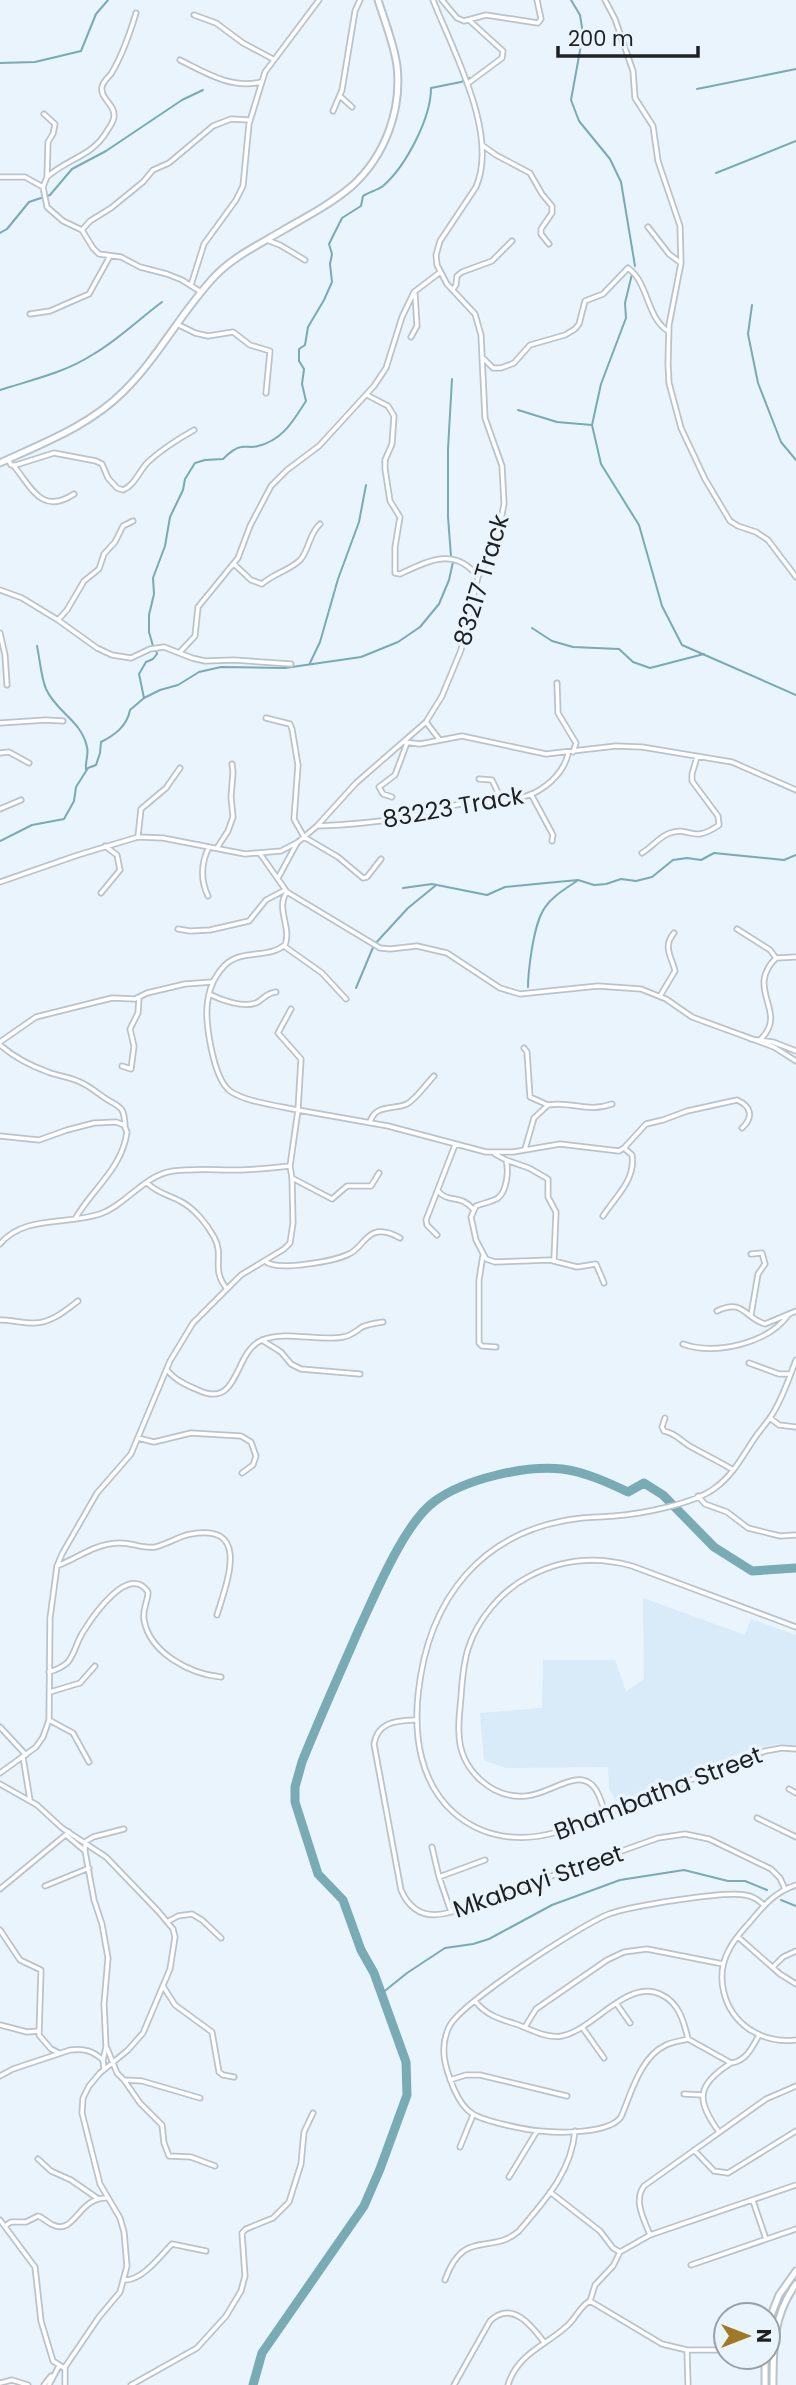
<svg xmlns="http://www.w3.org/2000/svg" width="796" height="2385" font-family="Poppins,sans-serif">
	<rect width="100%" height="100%" fill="#e9f4fc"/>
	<path fill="#d9eaf8" d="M643,1598L745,1635L751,1619L796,1635V1745L779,1744L750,1749L617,1803L609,1788L608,1767L506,1768L484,1760L480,1713L542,1708L543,1660H615L626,1692L644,1679Z"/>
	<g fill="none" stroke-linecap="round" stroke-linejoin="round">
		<path stroke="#78abb4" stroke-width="2" d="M571,0L580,15L583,34L571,100L579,121L610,159L621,182L635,266
			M0,63L35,62L81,51L96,14L108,0
			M697,89L796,69
			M716,173L796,141
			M0,233L7,229L29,202L50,195L72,169L106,151L182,100L203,90
			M632,274L625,303L626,318L601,384L592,425L601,464L639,525L662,606L682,645L796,695
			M752,305L748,334L758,383L781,442L796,460
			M0,390C31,380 64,373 92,355C117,341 139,319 162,302
			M518,410L557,422L592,425
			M451,556L448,517V449L452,379
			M532,628L552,641L573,647L619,649L633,662L650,668L704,654
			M37,646C40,660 41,677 46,689C57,713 81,720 87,747C89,754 85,762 86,769
			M153,646L149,632V615L154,594L153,578L165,546L170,517L183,490L185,479L195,463L205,460L223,459C228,454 234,448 241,447C247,446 253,448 258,446C283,440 293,421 306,401L302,384L304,369L299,361V349L305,345L308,327L324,300L332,282L330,264L332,254L329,244L342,218L361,206L363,196C369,192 378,190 383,186C406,166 431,118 431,88L461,82L470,78
			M310,663L320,642L338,579L359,522L366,485
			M144,698L160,690L178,685L199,672L221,667L285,668L361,657L398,642L420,627L439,604L449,580L453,562
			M0,841L32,825L64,819L74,801L76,787L88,768L96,765L100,753L101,742C115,735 127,726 130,710L144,698L139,674L146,662L153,659L157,654L156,650
			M403,888L432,884L487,895L505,887L546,883L578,880L594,885L606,884L621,879L636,881L652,877L673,860L687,858L701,860L714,853L784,860L796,855
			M528,987C528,973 530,961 532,948C539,909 544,902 577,881
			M356,988L374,945L408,908L435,886
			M781,1900L796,1906
			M381,1994L407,1973L445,1948L473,1944L489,1939L552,1905L620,1880L684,1870L728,1881H745L767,1890"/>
		<path stroke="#78abb4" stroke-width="9" d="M253,2385L262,2353L364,2206L380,2169L407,2095L406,2062L374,1973L361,1950L343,1900L318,1874L295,1802V1787L302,1762C320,1717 340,1673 359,1629C375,1595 404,1523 435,1501C465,1479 525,1465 562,1469C585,1472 607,1482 628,1492L644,1483L663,1495L714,1547L752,1571L796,1568"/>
		<defs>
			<path id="street" d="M442,0L457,18L464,21L486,15L538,23L541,19L537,0
				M605,0L615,19L633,71L635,98L653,126L658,161L680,226L681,263L669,325L668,363L669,383L681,428L705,479L730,521L738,526L756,532L768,540L796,577
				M194,15L216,23L243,43L273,59
				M180,60C206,73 231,89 261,82
				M467,84L502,58L503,51L470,21
				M340,96L352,107
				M333,111L342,90L355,11L360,0
				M44,114L55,124L53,134L48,142L47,177L43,187L47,207L63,221L82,230L93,248L99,254L121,257L140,267L167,274L182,280L201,292
				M482,145L496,155L530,173L542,194L552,206V213L541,229V234L549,244
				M0,177H25L43,187
				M47,177C68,158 92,157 107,131C110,126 114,122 114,116C115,104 100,99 102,87C103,81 107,79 111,74C122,56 130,33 136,13
				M648,227L669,254L681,263
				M82,230L90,221L111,208L143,182L153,170L169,163L213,126L231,119L250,120
				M267,240L280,245L305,260
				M191,285L204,244L236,200L243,186L249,124L265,72L319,0
				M453,289L456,285L457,276L462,272L492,261L512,241
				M30,314L50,311L89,294L110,256
				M177,324L195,333L208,336L233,332L250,345L270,351L266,393
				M411,337L417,326L415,294
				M482,357L493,368H501L514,363L530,345L565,335L575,329L579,324L585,301L603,294L628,268C649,283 646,317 668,331
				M367,395L388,406L394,416L392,444L385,460V469L390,501L400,517L395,547V573L400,574C428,561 455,546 478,577
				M8,459L11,465H16L54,453L96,461L102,464L108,478L117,488L123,490C135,485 139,471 148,462C162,449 178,439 194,430
				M13,465C31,486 41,516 74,494
				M234,564L251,580L262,584C274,573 293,569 301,559C310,547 309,534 320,524
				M0,590L22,598L58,620L97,648L112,655L131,658L150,649L164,647L192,658L205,661L234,660L291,664
				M58,620L67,610L84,581L99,569L104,554L115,542L123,526L133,521
				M0,633L5,655L7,685
				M180,652L195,636L198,607L238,558L250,526L271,486L287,470L319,446L374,386L386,368L402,317L414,292L439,273
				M557,683L558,713L576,743L573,752
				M266,718L290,724L292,729L298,765L294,819L304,837L338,857L363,878L367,877L381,859
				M426,722L439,739
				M0,723L46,720L63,721
				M404,742L420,744L462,736L546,754L616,746L642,747L732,762L796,790
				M0,753L9,752L29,763
				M479,779L492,780L502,801
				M531,794L553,835L552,841
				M392,797L383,794L379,787L395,775L407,743
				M0,809L21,800
				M317,826C347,825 378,822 408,817C424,814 439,808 455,805C481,801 509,804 534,793C550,785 564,771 568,754
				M138,836L141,809L166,788L180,768
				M217,848L228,831L233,817L231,797L233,772L232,764
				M642,853C652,847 660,836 670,833C691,826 692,844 719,825L718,816L692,781V774L697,757
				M261,855L287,892L380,948L390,949L417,946L447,953L500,988L520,994L598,986L641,989L666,999L692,1017L774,1047L796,1061
				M278,878L297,843
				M0,882L78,855L138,837L163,838L245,854L281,851L298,842L317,826L356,783L426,722L442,696L461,650L478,577L497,540L504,504L502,466L485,418L481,335L475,314L447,284L437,265L436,255L440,241L476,187C499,134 453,51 433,0
				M101,893L120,870L117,855L105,846
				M208,896C200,879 201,863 209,847
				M178,929L190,931L210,930L249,921L266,900L285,890
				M737,929L770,950L776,958
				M284,946L322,973L346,999
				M209,994C221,1000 243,1008 256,1003C264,999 266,993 276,992
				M660,996L675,971C672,957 662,947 674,933
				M291,1009L278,1033L301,1059L298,1110L388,1126L486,1152H513L560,1144L619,1151L624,1148L646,1124L663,1120L687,1111L737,1100C751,1106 754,1117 742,1128
				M751,1039L773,1042L796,1051
				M761,1039C789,1011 744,990 776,958L796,957
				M0,1042L36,1017L112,998L135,999L147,993L185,984L212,982
				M0,1045C14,1057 31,1066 48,1072C58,1076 70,1077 80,1082C90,1086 98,1094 108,1100C121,1108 124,1107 125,1125
				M524,1048L527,1052L530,1097L548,1105
				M122,1066L131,1069L134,1046L130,1029L138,1013L139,998
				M370,1122C375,1104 394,1110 407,1104C417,1098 426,1084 434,1076
				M0,1136L39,1140L67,1130L94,1123L116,1122L124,1125L127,1132C122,1169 92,1189 75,1219
				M525,1149L534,1118L548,1105C572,1101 587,1113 612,1104
				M495,1154L506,1160C509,1170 507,1191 498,1198C492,1202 483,1203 476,1206L471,1217L476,1240L486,1259L495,1262L550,1260L577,1267L596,1264L604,1283
				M506,1160L529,1168L548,1179V1197L556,1212L554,1260
				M292,1178L332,1199L347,1186H371L379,1173
				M147,1183C159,1194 167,1194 180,1201C194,1208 207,1224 214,1237C225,1257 210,1268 227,1289
				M438,1191C449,1204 459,1193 473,1209
				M603,1216C615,1197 636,1180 632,1155L624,1148
				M437,1235L427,1225L426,1220L455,1145
				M0,1244C24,1215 67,1225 100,1214C126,1205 144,1175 173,1171C194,1168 215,1170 237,1170C254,1170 272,1168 290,1166L298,1110C280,1106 245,1102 230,1091C213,1078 204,1020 208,999C210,986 216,974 225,965C242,949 267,959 285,945C292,927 275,908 287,892
				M751,1254L762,1253L765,1264L758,1274L751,1315
				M483,1255L479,1280V1343L482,1346L496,1347
				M265,1261C276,1272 335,1261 349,1254C359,1250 364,1237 374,1233C382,1230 393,1234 400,1238
				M717,1311C744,1298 744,1318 765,1324L796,1311
				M0,1320C11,1320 22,1323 34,1323C51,1323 65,1311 78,1301
				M262,1340L281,1352L291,1364L301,1369L360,1374
				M683,1344C715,1356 769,1343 789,1314
				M796,1360C789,1378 783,1397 773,1413C768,1422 760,1430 754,1439C742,1457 733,1475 715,1488C694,1504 641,1514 614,1516C603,1517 593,1517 582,1518C482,1529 428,1598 418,1695C414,1736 420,1782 453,1812C482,1838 520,1843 557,1832L765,1751L782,1748L796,1749
				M749,1363L779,1374H790
				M167,1370C175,1380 186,1385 198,1390C240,1410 233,1352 262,1340C287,1330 318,1342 343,1337C351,1336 356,1331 362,1327C368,1324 376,1323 383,1322
				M665,1418L662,1427L664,1431C675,1433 680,1440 688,1445C703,1454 719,1461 733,1470
				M770,1418L779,1425L796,1427
				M138,1438L154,1442L191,1433L241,1436L251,1442L256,1456L253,1465L242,1473
				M698,1496L705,1504L727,1512L748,1528L780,1536L796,1535
				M57,1566C78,1558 94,1544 118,1543C131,1542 142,1549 155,1547C168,1544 179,1536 191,1534C251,1523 227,1582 217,1615
				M49,1672C56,1670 63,1667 68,1662C75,1653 77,1641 83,1632C93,1616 129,1563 148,1592C148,1602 142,1609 144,1620C150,1653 190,1674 221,1677
				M50,1692L80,1683L95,1666
				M49,1720L73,1733L89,1762
				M416,1720C397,1721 378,1721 374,1744L401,1890C411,1913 428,1919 451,1912L658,1838L685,1834L709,1839L771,1869L780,1878L785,1889
				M0,1727L26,1755
				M23,1757L30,1800
				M0,1773L36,1747L43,1737L49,1720L50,1618L57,1566L62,1554L97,1493L131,1454L170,1361L193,1323L241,1275L284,1249L290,1243L293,1223L292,1178L290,1166
				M0,1784L37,1805L62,1828L106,1857L158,1911L173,1929L175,1937L170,1969L143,2033L128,2050L100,2073L89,2086L83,2098L82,2113L100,2184L120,2218L124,2232L127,2266L120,2292L99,2317L65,2367V2385
				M789,1789L796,1793
				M605,1813C601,1801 597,1782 582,1780C566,1778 544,1795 526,1796C491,1799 460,1769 459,1734C458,1722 460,1709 461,1697C462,1681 463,1665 468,1649C477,1620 501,1591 528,1577C561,1559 596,1556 632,1566L796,1627
				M757,1818L796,1837
				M66,1835L85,1851
				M432,1847L439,1877L451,1912
				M439,1877L485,1860
				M796,1885C775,1892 764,1905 750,1922C743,1930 735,1938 730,1948C714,1975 723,2011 749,2029C764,2039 779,2042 796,2040
				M45,1886L89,1868
				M0,1889L69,1832
				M167,1922L178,1916L192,1914L202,1920L221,1938
				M0,1930L20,1960L41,1970L39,2035L51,2049L59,2053
				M738,1937L780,1974L796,1984
				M773,1967L783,1957L796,1951
				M163,1986L175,2005L212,2032L219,2072L223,2075L234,2077
				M475,2001C486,2015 499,2019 516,2024C530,2029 547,2039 562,2036C595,2029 628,1977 662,1995C679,2003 684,2022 688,2039
				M616,2003L630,2023
				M0,2025L27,2032L39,2031
				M525,2027L536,2009L607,1960L624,1952L647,1949L723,1964
				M582,2027L604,2058
				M759,2035C752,2048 746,2061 731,2063L688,2039C680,2041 672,2042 666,2045C640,2057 631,2094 621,2117C609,2134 559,2133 540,2131C525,2130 484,2121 473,2114C464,2109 458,2098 454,2089C445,2068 439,2048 449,2027C459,2004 582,1924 609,1914C631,1906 723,1891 745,1895C753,1896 758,1900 764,1905
				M107,2048L117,2073L124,2080L142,2081L200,2098
				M104,2069L103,2060L106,2047L104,2004L108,1958L102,1924L94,1900L85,1851V1842L93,1837L124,1829
				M0,2076L13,2069L70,2050C84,2048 93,2051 103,2060
				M124,2080L140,2103L162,2125L164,2143L169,2156L191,2157L215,2166
				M450,2080L466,2075H480L567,2096
				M684,2094L702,2095
				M719,2132C696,2100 696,2085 731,2063
				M460,2147L473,2115
				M694,2150L714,2171L728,2173L796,2131
				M38,2159L51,2171L71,2180L97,2198
				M509,2177L537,2131
				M550,2192L600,2231L613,2248L620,2252
				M753,2201L766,2239
				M0,2220L35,2267L41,2321L53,2361L64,2368
				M5,2226L11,2222H26L38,2216C44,2218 48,2223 53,2225C75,2235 78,2198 106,2198
				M650,2235C644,2219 633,2201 644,2186L766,2099L796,2086
				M691,2265L796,2229
				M125,2280C143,2280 160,2256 172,2244L206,2251
				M445,2280C464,2227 490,2256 519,2231C545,2200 571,2173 575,2131
				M590,2301L595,2285L613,2266L620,2252L650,2235L796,2185
				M687,2350H726
				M0,2383L12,2380L28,2385
				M44,2385L51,2376
				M49,2385L59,2366
				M131,2385L197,2348L226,2316L241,2291L245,2276L242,2233L246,2229L273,2218L289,2202L301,2164L304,2132L313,2113
				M454,2385L490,2321C512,2300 531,2325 544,2342
				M508,2385C517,2354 545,2346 567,2326C576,2318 580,2306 590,2301L662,2344L687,2350L688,2385"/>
			<path id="secondary" d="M0,463C43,443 89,426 123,392C158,358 181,312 215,276C234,256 262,243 285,229C308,216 332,203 352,186C385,156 402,110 397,66C394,44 385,22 378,0
				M768,2323L779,2295L796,2271
				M765,2357V2385
				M773,2385C773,2348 773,2315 796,2284"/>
		</defs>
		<use href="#street" stroke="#b9c3cb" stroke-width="7"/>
		<use href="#secondary" stroke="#b9c3cb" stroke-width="9"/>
		<use href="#street" stroke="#fff" stroke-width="3.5"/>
		<use href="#secondary" stroke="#fff" stroke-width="5"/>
	</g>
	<g text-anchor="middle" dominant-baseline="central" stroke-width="7" stroke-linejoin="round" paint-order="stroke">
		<g font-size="24" fill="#1e2124" stroke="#e9f4fc">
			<text transform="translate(481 580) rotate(-73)">83217 Track</text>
			<text transform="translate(453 807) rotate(-10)">83223 Track</text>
			<text transform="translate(658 1793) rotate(-21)">Bhambatha Street</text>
			<text transform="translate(538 1881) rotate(-19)">Mkabayi Street</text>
		</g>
	</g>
	<g transform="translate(747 2336) rotate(90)"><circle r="33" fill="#e9f4fc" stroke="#98a0a6" stroke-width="2"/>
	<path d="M0-5L12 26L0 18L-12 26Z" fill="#a07826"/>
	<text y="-10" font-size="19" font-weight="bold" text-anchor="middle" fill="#1e2124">N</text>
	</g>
	<path d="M558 46v10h140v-10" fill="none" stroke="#1e2124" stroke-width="3.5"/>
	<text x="568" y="46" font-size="21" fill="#1e2124" stroke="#e9f4fc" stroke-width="5" paint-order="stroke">200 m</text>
</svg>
